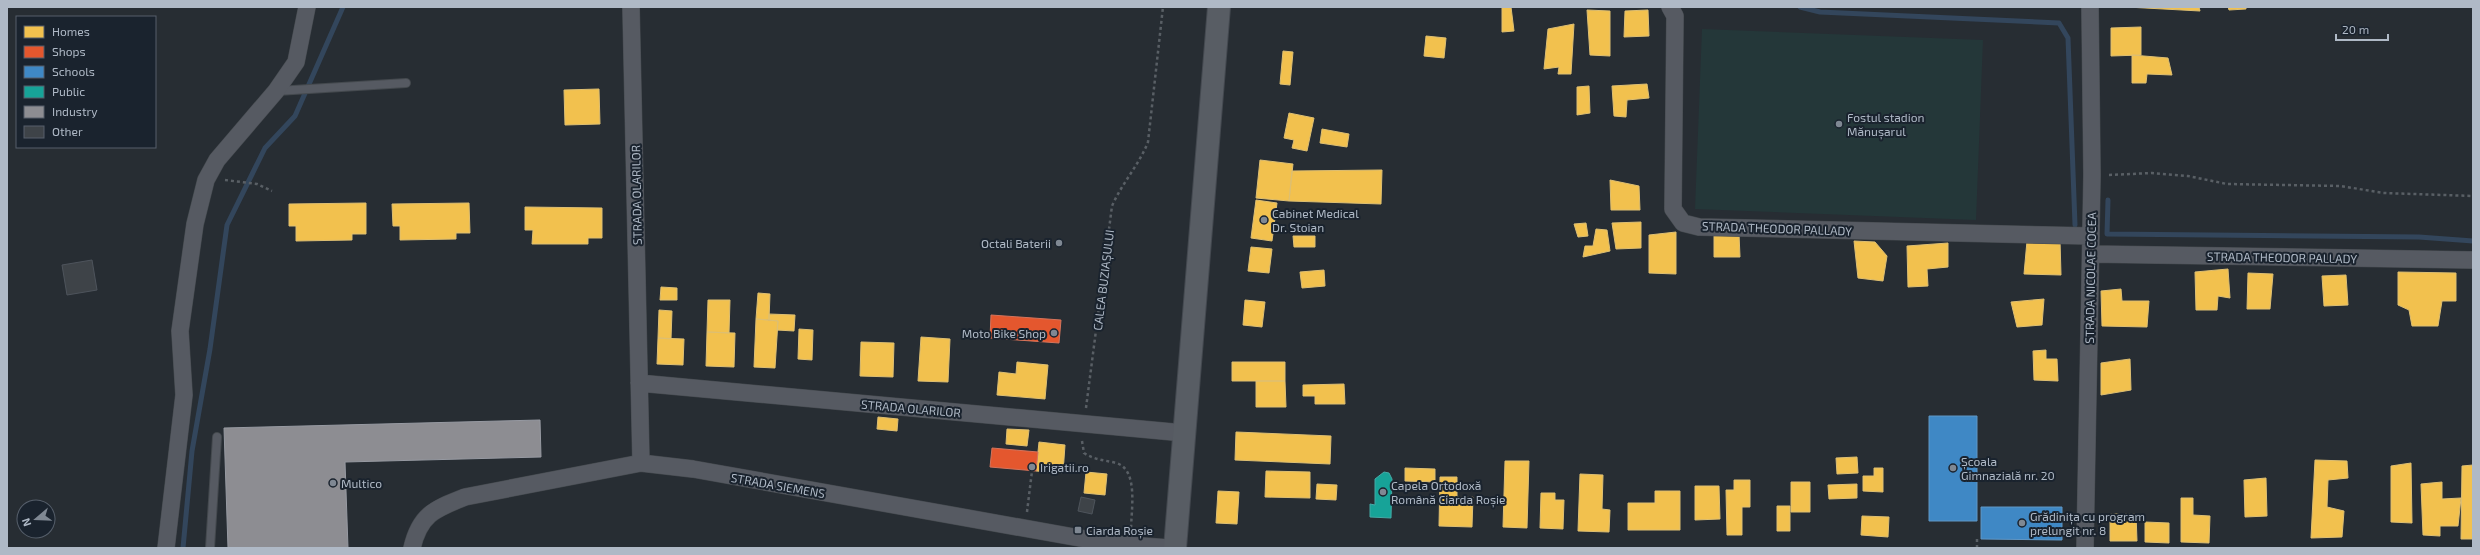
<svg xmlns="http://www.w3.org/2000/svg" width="2480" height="555" font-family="'Exo 2',sans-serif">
	<rect width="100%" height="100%" fill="#272d33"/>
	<path fill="#243739" d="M1702,29L1983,40L1976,220L1695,209Z"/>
	<path fill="#f2c14e" stroke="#debf72" d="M1502,7H1511L1514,31L1502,32Z
		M2127,7H2199L2200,11Z
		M2228,7H2246V9L2229,10Z
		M1587,10L1610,11V56L1590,55Z
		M1648,10L1649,36L1624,37L1625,11Z
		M1574,24L1571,74H1558L1559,67L1544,69L1548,29Z
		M2141,27V55L2111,56V28Z
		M1426,36L1446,38L1444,58L1424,56Z
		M1283,51L1293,52L1290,85L1280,84Z
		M2132,55L2168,58L2172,75L2147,74L2146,83H2132Z
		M1647,84L1649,98L1627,100L1626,117L1614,116L1612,86Z
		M1589,86L1590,113L1577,115V87Z
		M599,89L600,124L565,125L564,90Z
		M1289,113L1314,118L1307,151L1292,148L1294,140L1284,138Z
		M1322,129L1349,134L1347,147L1320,143Z
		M1260,160L1293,164L1289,201L1256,198Z
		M1382,170L1381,204L1289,201L1292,171Z
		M1610,180L1639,186L1640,210H1611Z
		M1256,200L1277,203L1272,241L1251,238Z
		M366,203V234H352V240L296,241V226H289V204Z
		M469,203L470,233H456V239L400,240V226H393L392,204Z
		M525,207L602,208V238H588V244H532L533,230H525Z
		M1641,222V248L1616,249L1612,223Z
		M1586,223L1588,236L1578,237L1574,224Z
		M1596,229L1607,230L1610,251L1583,257L1585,246H1593Z
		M1676,232V274L1649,273V235Z
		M1739,234L1740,257H1714V236Z
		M1293,236H1315V247H1294Z
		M2060,240L2061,275L2024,274L2027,241Z
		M1854,241L1875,242L1887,256L1883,281L1858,278Z
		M1948,243V267L1927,269L1928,286L1908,287L1907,246Z
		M1251,247L1272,249L1269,273L1248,271Z
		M2228,269L2230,298L2218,296L2217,310H2196L2195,272Z
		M1324,270L1325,286L1302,288L1300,272Z
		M2398,272L2456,273V301H2442L2438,326H2412L2409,310L2398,305Z
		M2248,273L2273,274L2270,309H2247Z
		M2346,275L2348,305L2324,306L2322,276Z
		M661,287L677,288V300H660Z
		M2121,289L2122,301H2149L2147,327L2102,326L2101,291Z
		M758,293L770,294L769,320L756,319Z
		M2044,299L2042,325L2017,327L2011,302Z
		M708,300H730L729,333L707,332Z
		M1245,300L1265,302L1262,327L1243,325Z
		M659,310L672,311L671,339L658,338Z
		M769,314L795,315L794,331L777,330L778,321L769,320Z
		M756,319L778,321L775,368L754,367Z
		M799,329L813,330L812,360L798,359Z
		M707,332L735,333L734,367L706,366Z
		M921,337L950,339L948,382L918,381Z
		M658,338L684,339L683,365L657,364Z
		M861,342L894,343L893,377L860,376Z
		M2046,350V359H2057L2058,381L2034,380L2033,351Z
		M2130,359L2131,390L2101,395V363Z
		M1017,362L1048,365L1045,399L997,395L999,372L1016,374Z
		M1232,362H1285V381H1232Z
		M1256,381H1285L1286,407H1256Z
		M1344,384L1345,404H1315V396H1303V385Z
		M878,417L898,419L897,431L877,429Z
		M1007,429L1029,430L1027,446L1006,444Z
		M1236,432L1331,436L1330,464L1235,460Z
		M1039,442L1065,445L1063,473L1036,471Z
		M1857,457L1858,473L1837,474L1836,458Z
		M2315,460L2347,461L2348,478L2328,480L2327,507L2344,511L2342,537L2311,538Z
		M1505,461H1529L1527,528L1503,527Z
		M2411,463L2412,523L2391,522V466Z
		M2473,465V539H2461L2462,466Z
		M1405,468L1435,469V482L1405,481Z
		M1874,468H1883V492L1863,491V476H1874Z
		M1266,471L1310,472V498L1265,497Z
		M1086,472L1107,474L1105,495L1084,493Z
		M1580,474L1603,475L1602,509L1610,510L1609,532L1578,531Z
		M1440,477H1457V497H1473L1472,527L1439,526Z
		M2266,478L2267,516L2245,517L2244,480Z
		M1734,480H1750V507H1742V535H1727L1726,490H1734Z
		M1791,482H1810V512H1791Z
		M2442,482V499L2461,498L2458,526H2440V536L2423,535L2421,484Z
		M1317,484L1337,485L1336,500L1316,499Z
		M1857,484V498L1829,499L1828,485Z
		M1695,486H1719L1720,519L1695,520Z
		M1218,491L1239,492L1237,524L1216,523Z
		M1655,491H1680V530H1628V503H1655Z
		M1541,493H1555V500H1564L1563,529L1540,528Z
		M2181,498H2193V515L2210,516L2209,543L2181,542Z
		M1777,506H1790V531H1777Z
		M2110,514H2136L2137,541H2110Z
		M1862,516L1889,517L1888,537L1861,535Z
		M2145,522L2169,523V543L2145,542Z"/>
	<path fill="#e4572e" stroke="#d4745c" d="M991,315L1061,320L1059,343L990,338Z
		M992,448L1038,452L1036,471L990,467Z"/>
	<path fill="#3f88c5" stroke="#6197c5" d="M1929,416H1977V521H1929Z
		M1981,507H2062V540L1981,539Z"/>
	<path fill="#17a398" stroke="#45aaa6" d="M1384,472L1389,473L1392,479L1391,518L1370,517V504L1375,505V479Z"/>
	<path fill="#8d8d92" stroke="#979aa2" d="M540,420L541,457L345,462L348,548H228L224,428Z"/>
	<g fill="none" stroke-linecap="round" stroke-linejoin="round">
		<path stroke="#33465c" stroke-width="5" d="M1800,7L1820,12L2059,23L2068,38L2075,225
			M2108,200L2107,234L2419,237L2473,241
			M183,548L192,451L210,349L227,225L265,148L295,116L343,7"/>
	</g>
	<path fill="#3e4348" stroke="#4e545c" d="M92,260L97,290L67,295L62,265Z
		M1081,497L1095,500L1092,514L1078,511Z"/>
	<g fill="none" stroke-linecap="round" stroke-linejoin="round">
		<defs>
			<path id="service" d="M277,91L406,83
				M210,548L217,437"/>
			<path id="minor" d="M631,7L641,463
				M1670,7L1675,16L1673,209L1683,223L1699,227L2091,236
				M2091,254L2473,260
				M639,383L1184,433
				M166,548L184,395L180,331L195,224L206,180L217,160L276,91L296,62L307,7
				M412,548C420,514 435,509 465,497L641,463L693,469L1113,544L1170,548
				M2085,548L2092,175L2090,7"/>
			<path id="primary" d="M1175,548L1219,7"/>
		</defs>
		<use href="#service" stroke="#44494e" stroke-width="10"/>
		<use href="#minor" stroke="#44494e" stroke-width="18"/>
		<use href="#primary" stroke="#444950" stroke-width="24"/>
		<path stroke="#595f65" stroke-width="2.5" stroke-dasharray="3 3" stroke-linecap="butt" d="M2109,175L2152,173L2188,176L2227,184L2341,186L2383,193L2473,196
			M225,180L257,184L272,191
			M1086,408L1112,206C1122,183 1139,165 1148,142L1163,7
			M1082,441L1084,453C1094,460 1105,460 1116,463C1139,469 1131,511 1131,530
			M1027,512L1032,471
			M1977,548V539"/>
		<use href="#service" stroke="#565a62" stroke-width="8"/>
		<use href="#minor" stroke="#565a62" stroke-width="17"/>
		<use href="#primary" stroke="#585d64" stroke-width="22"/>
	</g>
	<g fill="#7f8893" stroke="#1a232e" stroke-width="1.5">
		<circle cx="1839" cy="124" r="4"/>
		<circle cx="1264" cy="220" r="4"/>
		<circle cx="1059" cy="243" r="4"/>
		<circle cx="1054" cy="333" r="4"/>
		<circle cx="1032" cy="467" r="4"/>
		<circle cx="1953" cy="468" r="4"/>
		<circle cx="333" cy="483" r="4"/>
		<circle cx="1383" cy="492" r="4"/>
		<circle cx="2022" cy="523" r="4"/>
		<rect x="1074" y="526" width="8" height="8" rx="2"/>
	</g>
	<g text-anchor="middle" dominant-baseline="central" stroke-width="4" stroke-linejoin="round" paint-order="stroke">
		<g font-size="12" fill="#afb9c6" stroke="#1a232e" text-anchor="start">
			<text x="1847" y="117">Fostul stadion<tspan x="1847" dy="14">Mănușarul</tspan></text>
			<text x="1272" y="213">Cabinet Medical<tspan x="1272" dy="14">Dr. Stoian</tspan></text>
			<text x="1051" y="243" text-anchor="end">Octali Baterii</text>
			<text x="1046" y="333" text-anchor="end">Moto Bike Shop</text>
			<text x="1961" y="461">Școala<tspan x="1961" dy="14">Gimnazială nr. 20</tspan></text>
			<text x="1040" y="467">Irigatii.ro</text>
			<text x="341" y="483">Multico</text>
			<text x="1391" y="485">Capela Ortodoxă<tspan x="1391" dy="14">Română Ciarda Roșie</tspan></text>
			<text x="2030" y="516">Grădinița cu program<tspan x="2030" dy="14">prelungit nr. 8</tspan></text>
			<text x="1086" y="530">Ciarda Roșie</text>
		</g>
		<g font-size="12" fill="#afb9c6" stroke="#1a232e">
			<text transform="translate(636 195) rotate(-91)">STRADA OLARILOR</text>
			<text transform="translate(1777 228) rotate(2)">STRADA THEODOR PALLADY</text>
			<text transform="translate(2282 257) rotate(1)">STRADA THEODOR PALLADY</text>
			<text transform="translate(2090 278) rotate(-89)">STRADA NICOLAE COCEA</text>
			<text transform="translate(1103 280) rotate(-83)">CALEA BUZIAȘULUI</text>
			<text transform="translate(911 408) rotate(5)">STRADA OLARILOR</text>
			<text transform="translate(778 485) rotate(10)">STRADA SIEMENS</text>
		</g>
	</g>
	<rect width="2480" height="555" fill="none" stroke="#afb9c6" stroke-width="16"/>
	<rect x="16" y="16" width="140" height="132" fill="#1a232e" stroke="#565f6b"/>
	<rect x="24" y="26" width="20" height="12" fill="#f2c14e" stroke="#565f6b"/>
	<text x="52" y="36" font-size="12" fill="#afb9c6">Homes</text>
	<rect x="24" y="46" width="20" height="12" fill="#e4572e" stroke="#565f6b"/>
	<text x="52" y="56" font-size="12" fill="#afb9c6">Shops</text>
	<rect x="24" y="66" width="20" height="12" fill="#3f88c5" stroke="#565f6b"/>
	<text x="52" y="76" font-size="12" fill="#afb9c6">Schools</text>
	<rect x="24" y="86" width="20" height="12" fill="#17a398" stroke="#565f6b"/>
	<text x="52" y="96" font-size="12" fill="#afb9c6">Public</text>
	<rect x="24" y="106" width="20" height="12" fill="#8d8d92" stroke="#565f6b"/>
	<text x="52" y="116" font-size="12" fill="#afb9c6">Industry</text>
	<rect x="24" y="126" width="20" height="12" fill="#3e4348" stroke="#565f6b"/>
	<text x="52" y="136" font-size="12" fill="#afb9c6">Other</text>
	<g transform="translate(36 519) rotate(251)"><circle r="19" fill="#1a232e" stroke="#565f6b"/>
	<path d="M0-3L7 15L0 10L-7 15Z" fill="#7f8893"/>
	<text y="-6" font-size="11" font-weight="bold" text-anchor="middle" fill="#afb9c6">N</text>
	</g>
	<path d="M2336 34v6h52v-6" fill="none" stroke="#afb9c6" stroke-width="2"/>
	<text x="2342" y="34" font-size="12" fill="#afb9c6" stroke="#1a232e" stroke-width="3" paint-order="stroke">20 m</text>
</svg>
